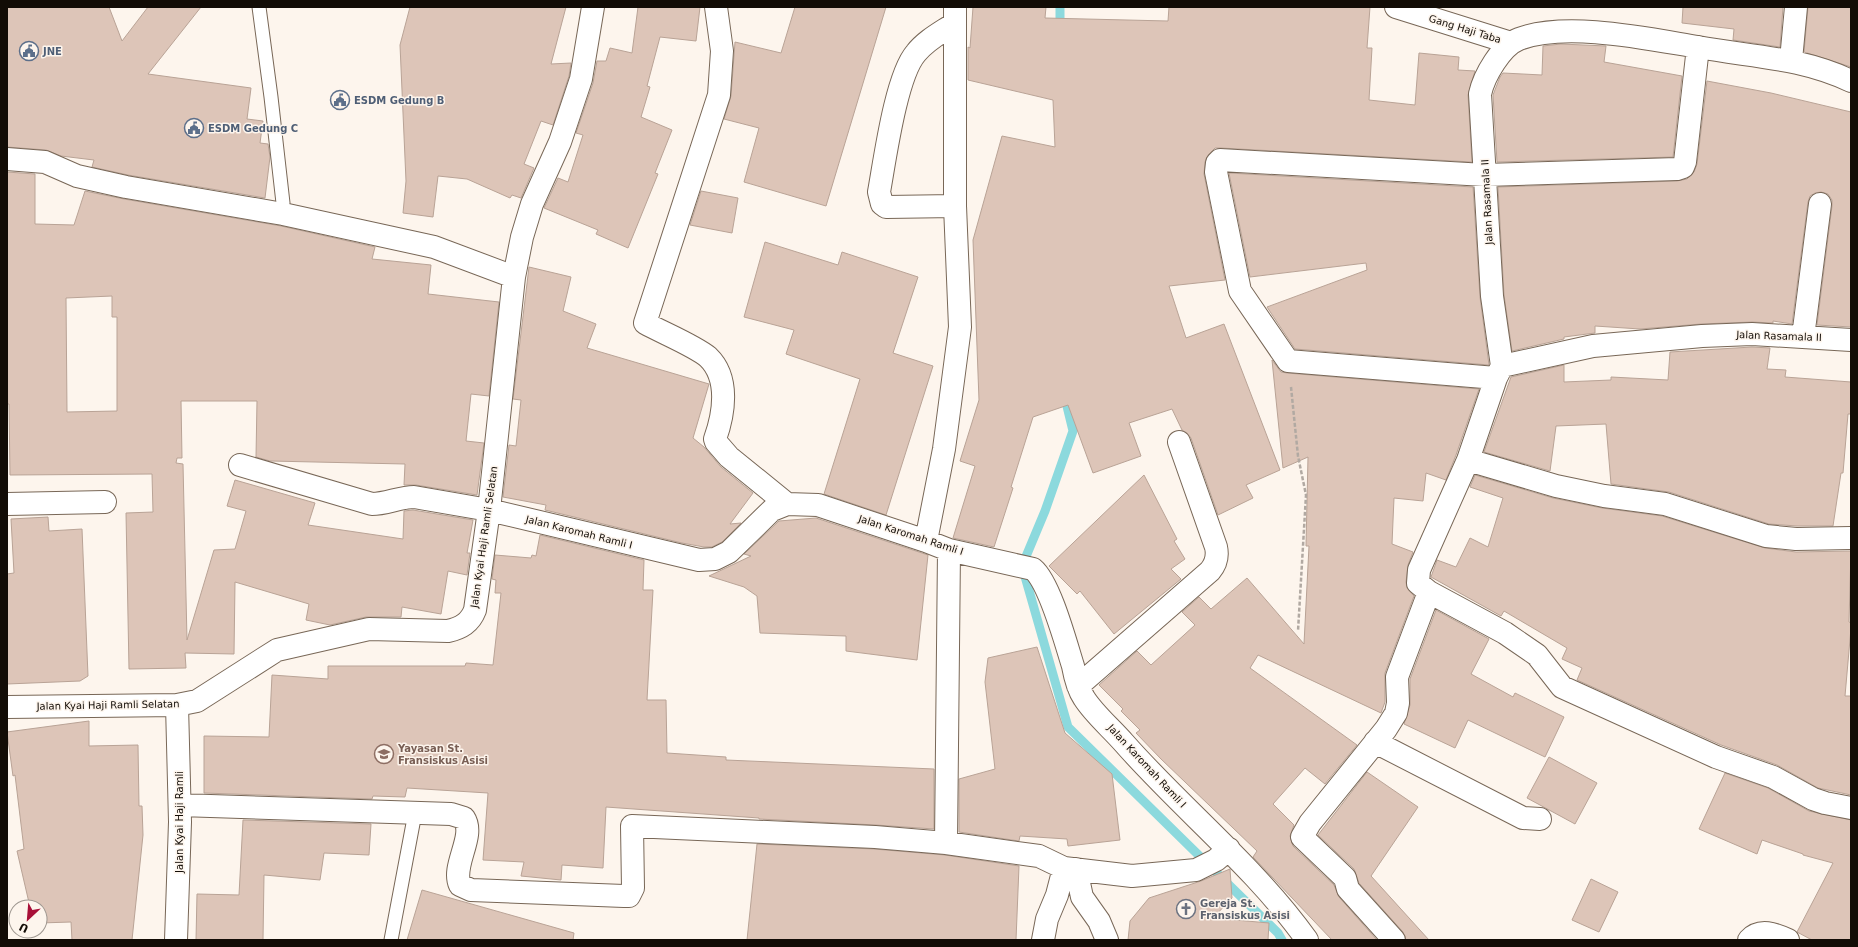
<svg xmlns="http://www.w3.org/2000/svg" width="1858" height="947" font-family="'DejaVu Sans',sans-serif">
	<rect width="100%" height="100%" fill="#fdf5ed"/>
	<g fill="none" stroke-linecap="round" stroke-linejoin="round">
		<path stroke="#8cd9dd" stroke-width="9" d="M1060,7V30
			M1064,394L1073,431L1045,511L1022,566L1068,727L1278,933L1282,940"/>
	</g>
	<path fill="#ddc5b8" stroke="#b9a396" fill-rule="evenodd" d="M7,7H109L122,41L148,7H201L148,74L251,88L247,119L263,121L260,143L268,144L270,157L265,198L128,175L92,167L94,160L61,156L46,150L7,147Z
		M410,7H566L551,64L571,63L569,76L553,125L541,121L524,164L534,168L521,198L512,195L510,198L467,179L438,176L433,217L403,213L406,181L400,45Z
		M638,7H700L696,41L660,37L647,86L650,87L641,117L672,130L655,173L658,174L628,248L596,234L598,230L544,208L558,178L568,182L583,135L576,133L593,83L597,61H606L610,48L632,53Z
		M795,7H886L826,206L744,182L759,128L724,119L731,96L735,42L781,53Z
		M973,7H1046L1045,18L1168,21L1169,7H1370L1367,48H1372L1369,100L1415,105L1419,53L1459,57L1458,70L1475,71L1468,95L1472,162L1221,148H1215L1208,155L1205,162L1204,174L1225,280L1169,286L1186,338L1224,324L1280,470L1246,485L1253,498L1218,515L1191,438L1187,433L1182,430L1172,409L1129,423L1141,456L1093,473L1068,405L1033,417L1011,487L1013,488L994,547L953,538L975,466L960,461L979,400L973,240L1002,136L1055,147L1053,100L968,80V47L970,48Z
		M1683,7H1783L1780,47L1733,40L1734,29L1682,23Z
		M1808,7H1851V67L1804,52Z
		M1561,44L1606,46L1604,62L1682,76L1673,157L1497,162L1493,95L1500,77L1503,73L1542,75L1543,46Z
		M1707,81L1771,93L1851,112V327L1817,325L1832,206V200L1828,194L1821,192L1815,193L1810,196L1808,202L1792,324L1773,321V323L1752,322L1701,324L1640,329L1595,326V333L1564,337V339L1512,351L1504,295L1498,187L1677,181L1687,179L1694,172L1697,164Z
		M7,172L35,174V224L74,225L85,191L124,199L281,226L375,247L372,259L431,265L428,294L499,302L489,396L471,394L466,441L484,443L477,495L416,485H404L405,464L270,461L256,457L257,401H181L182,458H177L176,463L183,464L187,640L214,550L235,549L246,511L227,506L235,480L315,503L308,525L403,539L404,511L413,510L473,520L467,553H470L467,575L448,571L441,614L402,607L401,617H366L330,625L306,620L309,604L235,582L234,654L185,653L186,668L129,669L126,513L153,512L152,474L10,475L9,404H7ZM112,296V317H117V411L67,412L66,298Z
		M1229,173L1473,187L1480,297L1489,365L1295,349L1267,307L1367,270L1366,263L1250,277Z
		M701,191L738,198L732,233L690,225Z
		M765,242L838,265L842,252L918,277L893,353L933,366L886,515L824,494L860,379L786,354L794,330L744,317Z
		M529,267L571,277L563,311L596,324L587,348L709,384L693,438L704,447L721,467L753,493L730,524L741,523L722,542L712,547H704L682,543L545,510L546,505L503,497L509,445L516,446L521,400L513,399Z
		M1752,347L1770,348L1767,369L1786,370L1785,377L1851,382V414H1848L1843,473H1841L1833,526H1797L1769,524L1669,492L1611,484L1606,424L1556,426L1550,471L1484,452L1511,377L1564,365V382L1611,380V377L1668,380L1670,352Z
		M1272,360L1281,372L1287,373L1479,389L1456,455L1446,480L1426,473L1423,501L1394,498L1392,544L1413,552L1408,565L1406,582L1407,588L1414,596L1385,673V702L1381,713L1258,655L1250,668L1357,745L1325,784L1305,768L1273,804L1294,825L1290,836L1293,846L1334,885L1339,897L1377,940H1332L1253,857L1257,851L1161,759L1136,733L1140,730L1121,711L1123,709L1099,685L1137,651L1151,665L1195,625L1182,612L1199,597L1211,609L1247,578L1304,644L1309,546H1306L1308,457L1283,468Z
		M1144,475L1177,539L1174,541L1185,559L1171,569L1181,579L1114,634L1080,591L1077,594L1049,566Z
		M1475,475L1553,498L1602,508L1662,516L1765,548L1796,552L1851,551L1849,622L1851,623V628L1845,696H1851V795L1818,788L1777,765L1721,745L1577,680L1582,668L1562,659L1567,648L1504,611L1501,616L1431,577L1437,560L1456,567L1470,538L1488,547L1503,498L1470,487Z
		M48,517L49,531L82,529L88,676L80,681L7,684V574L14,573L11,519Z
		M816,518L928,555L917,660L846,651V636L760,633L757,596L744,587L709,576L751,556L744,554L779,521Z
		M540,535L644,560L643,590H653L647,700H666L667,753L726,757V760L934,769V829L876,825L759,819V818L606,807L603,868L562,865L561,880L521,876L524,862L483,860L488,793L407,788L405,797L373,796L372,799L204,793V736L269,737L272,675L328,679V666H465L466,663L493,665L501,593H495L496,580L492,579L495,555L531,558L532,555L536,556Z
		M1436,610L1489,639L1471,674L1513,697L1515,693L1564,717L1545,757L1468,720L1455,748L1404,724L1410,705V679Z
		M1037,647L1065,733L1112,774L1120,840L1068,846L1067,839L1020,836L1019,841L959,832V779L995,769L985,682L988,658Z
		M89,721V746L138,745L139,806H142L143,835L132,940H72L71,922L40,923V907H30L17,851L24,849L15,775L13,776L7,732Z
		M1549,757L1597,783L1575,824L1527,798Z
		M1367,772L1418,807L1371,876L1429,940H1406L1403,932L1359,883L1354,869L1318,835Z
		M1725,773L1768,788L1809,811L1851,820V940H1812L1797,932L1833,863L1803,855V854L1762,840L1757,854L1699,829Z
		M243,820L371,824L369,855L324,853L320,880L264,875L263,940H196L197,894L239,895Z
		M757,844L874,849L945,855L1019,866L1016,940H747Z
		M1230,869L1232,898L1213,918L1269,923L1268,940H1128L1130,921L1149,898L1201,881Z
		M1591,879L1618,892L1599,932L1572,920Z
		M422,890L574,933L573,940H407Z"/>
	<g fill="none" stroke-linecap="round" stroke-linejoin="round">
		<defs>
			<path id="service" d="M259,7L271,97L283,203
				M391,940L415,813"/>
			<path id="minor" d="M716,7L722,51L719,95L645,323C661,332 695,346 708,357C730,378 724,414 715,439L716,442L729,457L787,504
				M1396,7L1511,43
				M1791,60L1796,7
				M7,159L45,162L77,176L126,187L283,214L434,247L514,277
				M955,206L886,207L882,204L879,192C885,159 896,76 916,53C926,40 942,32 955,23
				M1803,337L1820,204
				M1502,366L1496,378L1468,460L1419,570L1418,583L1429,592L1505,633L1537,655L1562,687L1716,757L1773,777L1813,799L1825,803L1851,808
				M1502,366L1492,296L1480,94C1484,76 1501,46 1519,39C1566,21 1649,39 1698,47C1752,57 1800,57 1851,81
				M1502,366L1593,346L1702,336L1752,334L1851,340
				M1496,378L1288,361L1240,291L1216,172L1217,163L1220,160L1485,175L1677,169L1683,167L1685,162L1698,47
				M1468,460L1556,486L1604,496L1665,504L1766,536L1796,539L1851,538
				M240,465L372,504C386,504 400,497 414,497L489,510L699,560L715,559L729,552L772,510L787,504L818,505L926,541L949,550L1033,569C1050,583 1066,644 1073,666C1075,677 1078,689 1084,698C1094,714 1111,728 1124,743C1183,810 1255,867 1307,940
				M7,504L105,502
				M926,541L944,449L960,327L955,206V7
				M1078,686L1210,571C1216,564 1218,556 1216,547L1179,442
				M7,707L177,705L197,701L277,650L369,629L448,631C461,628 470,623 475,610L489,510L514,277L522,237L532,204L560,142L581,79L593,7
				M1375,742L1523,818L1540,819
				M180,805L451,814L464,818C476,836 451,866 460,885L471,890L624,896H629L633,888L632,826L875,837L946,843L1039,856L1064,868L1132,876L1196,870L1216,860L1229,849
				M946,843L949,550
				M1076,869L1082,897L1099,921L1107,940
				M176,940L180,822L177,705
				M1043,940L1047,919L1057,895L1064,868
				M1394,940L1348,889L1345,878L1302,837L1310,823L1386,729L1396,713L1398,703L1397,677L1429,592
				M1749,940C1760,928 1775,934 1788,940"/>
		</defs>
		<use href="#service" stroke="#786757" stroke-width="15"/>
		<use href="#minor" stroke="#786757" stroke-width="24"/>
		<path stroke="#b1a9a2" stroke-width="2.5" stroke-dasharray="4 2" stroke-linecap="butt" d="M1291,387L1298,456L1306,495L1298,631"/>
		<use href="#service" stroke="#fff" stroke-width="13"/>
		<use href="#minor" stroke="#fff" stroke-width="22"/>
	</g>
	<defs>
		<symbol id="civic-ring" viewBox="-11 -11 22 22"><circle r="9.5" fill="#fdf5ed" stroke="#5c6f8a" stroke-width="1.5"/><path d="M-.6-6.5H3V-4.5H.6V-3L4-1V1h2V6H-6V1h2V-1L-.6-3ZM-1.2 2.5V6h2.4V2.5Z" fill="#5c6f8a"/></symbol>
		<symbol id="school-ring" viewBox="-11 -11 22 22"><circle r="9.5" fill="#fdf5ed" stroke="#8d6e63" stroke-width="1.5"/><path d="M0-5L7-2L0 1L-7-2ZM-4 1L0 2.5L4 1V4Q0 6-4 4Z" fill="#8d6e63"/></symbol>
		<symbol id="church-ring" viewBox="-11 -11 22 22"><circle r="9.5" fill="#fdf5ed" stroke="#6b7280" stroke-width="1.5"/><path d="M-1.2-6h2.4v3.5h3.3v2.4h-3.3V6h-2.4V-.1h-3.3v-2.4h3.3Z" fill="#6b7280"/></symbol>
	</defs>
	<g fill-rule="evenodd">
		<use href="#civic-ring" x="18" y="40" width="22" height="22"/>
		<use href="#civic-ring" x="329" y="89" width="22" height="22"/>
		<use href="#civic-ring" x="183" y="117" width="22" height="22"/>
		<use href="#school-ring" x="373" y="743" width="22" height="22"/>
		<use href="#church-ring" x="1175" y="898" width="22" height="22"/>
	</g>
	<g text-anchor="middle" dominant-baseline="central" stroke-width="3" stroke-linejoin="round" paint-order="stroke">
		<g font-size="10" fill="#120c06" stroke="#fdf5ed">
			<text transform="translate(1465 29) rotate(17)">Gang Haji Taba</text>
			<text transform="translate(1487 202) rotate(-93)">Jalan Rasamala II</text>
			<text transform="translate(1779 336) rotate(2)">Jalan Rasamala II</text>
			<text transform="translate(579 532) rotate(14)">Jalan Karomah Ramli I</text>
			<text transform="translate(911 535) rotate(18)">Jalan Karomah Ramli I</text>
			<text transform="translate(484 537) rotate(-82)">Jalan Kyai Haji Ramli Selatan</text>
			<text transform="translate(108 705) rotate(-1)">Jalan Kyai Haji Ramli Selatan</text>
			<text transform="translate(1147 766) rotate(47)">Jalan Karomah Ramli I</text>
			<text transform="translate(179 822) rotate(-90)">Jalan Kyai Haji Ramli</text>
		</g>
		<g font-size="10" font-weight="bold" fill="#4e5e75" stroke="#fdf5ed" text-anchor="start">
			<text x="43" y="51">JNE</text>
			<text x="354" y="100">ESDM Gedung B</text>
			<text x="208" y="128">ESDM Gedung C</text>
		</g>
		<g font-size="10" font-weight="bold" fill="#785e54" stroke="#fdf5ed" text-anchor="start">
			<text x="398" y="748">Yayasan St.<tspan x="398" dy="12">Fransiskus Asisi</tspan></text>
		</g>
		<g font-size="10" font-weight="bold" fill="#5b616d" stroke="#fdf5ed" text-anchor="start">
			<text x="1200" y="903">Gereja St.<tspan x="1200" dy="12">Fransiskus Asisi</tspan></text>
		</g>
	</g>
	<rect width="1858" height="947" fill="none" stroke="#120c06" stroke-width="16"/>
	<g transform="translate(28 919) rotate(206)"><circle r="19" fill="#fdf5ed" stroke="#9f9891"/>
	<path d="M0-3L7 15L0 10L-7 15Z" fill="#a80f38"/>
	<text y="-6" font-size="11" font-weight="bold" text-anchor="middle" fill="#120c06">U</text>
	</g>
</svg>
